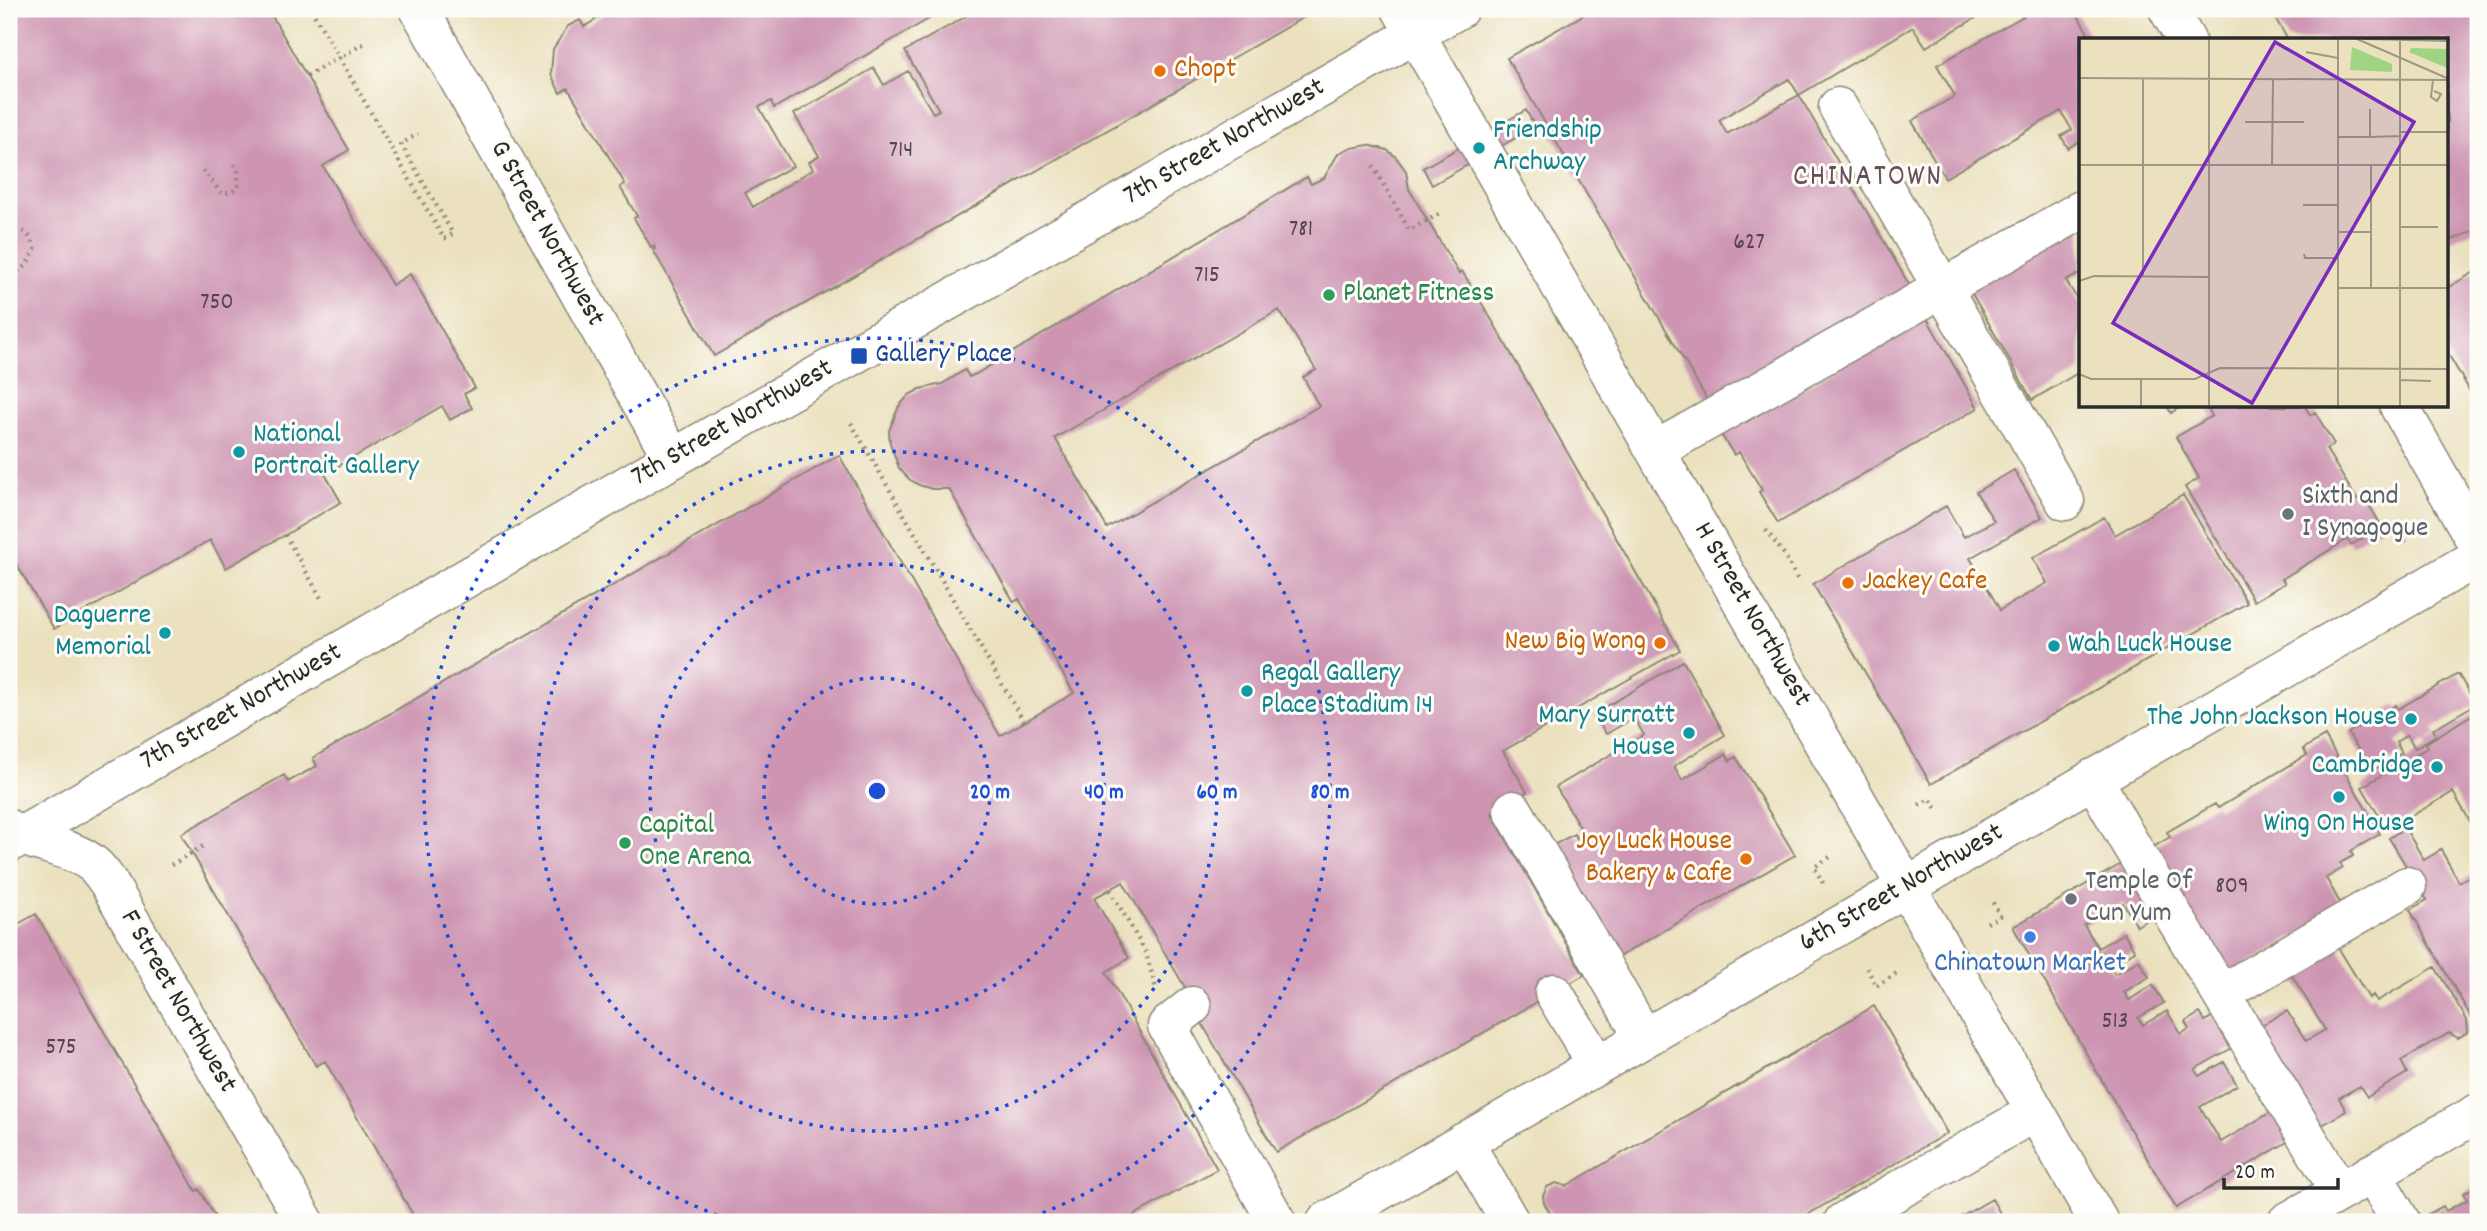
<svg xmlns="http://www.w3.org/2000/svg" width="2487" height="1231" font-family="Dekko,sans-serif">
	<rect width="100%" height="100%" fill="#fdfcf7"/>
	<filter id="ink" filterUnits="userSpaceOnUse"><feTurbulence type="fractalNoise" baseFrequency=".0143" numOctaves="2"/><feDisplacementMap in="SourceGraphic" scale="14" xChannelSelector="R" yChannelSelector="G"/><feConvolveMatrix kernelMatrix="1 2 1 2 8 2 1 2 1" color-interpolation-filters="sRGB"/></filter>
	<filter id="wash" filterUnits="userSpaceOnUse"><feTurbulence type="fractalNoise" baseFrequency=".00686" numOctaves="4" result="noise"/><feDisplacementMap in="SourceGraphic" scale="28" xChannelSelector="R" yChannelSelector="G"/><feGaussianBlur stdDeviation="1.57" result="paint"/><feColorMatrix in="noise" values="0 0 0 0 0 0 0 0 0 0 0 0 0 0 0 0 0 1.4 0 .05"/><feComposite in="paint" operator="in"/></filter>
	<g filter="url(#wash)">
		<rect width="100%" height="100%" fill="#ebe1bf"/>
		<g id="blocks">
			<path fill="#cd95b2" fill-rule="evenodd" d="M9,9H233L238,18L253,9H268L349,150L323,166L392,285L410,274L475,388L464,394L472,408L450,420L442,406L325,474L341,502L285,535L226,568L210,540L54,629L9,551Z
				M612,9H946L774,108L771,101L759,107L793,166L745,193L753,207L813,169L809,162L819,156L794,114L874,68L884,85L908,71L933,113L939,110L905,51L979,9H1318L714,356L653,250L655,249L654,246L651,247L634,218L637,216L620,187L625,184L568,88L560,93L551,74L553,49L568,26L580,20L584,27Z
				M1594,9H1991L1926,47L1913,27L1799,95L1789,79L1719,120L1727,134L1799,95L1914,293L1713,410L1507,58Z
				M2036,9H2074L2092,40H2081V140L2068,148L2061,136L2072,130L2061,111L1945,178L1912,121L1955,96L1937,65Z
				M2270,9H2478V240L2473,231L2447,242V40H2288Z
				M1526,110L1535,127L1432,185L1423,168Z
				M1368,145L1387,150L1395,156L1406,171L1409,189L1459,274L1462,271L1493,322L1680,650L1503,751L1527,792L1492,814L1584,975L1276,1152L1192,1006L1186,989L1123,882L1094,898L1129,958L1106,972L1217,1169L1122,1222H417L325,1061L316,1066L181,834L284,775L288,782L317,766L313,758L839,455L1000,736L1074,693L1019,599L1014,602L949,489H932L919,485L909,479L899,468L890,443L889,431L899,406L909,395L920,389L942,384L965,370L969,377L976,374L1307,177L1311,184L1324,178L1338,154L1347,149ZM1279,310L1316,370L1303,377L1319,406L1107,528L1055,438Z
				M2081,224V273L2066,281L2081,305V371L2032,400L1970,290Z
				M2478,270V405L2447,352V288Z
				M1925,315L1978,408L1778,523L1759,492L1762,490L1739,452L1734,455L1717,428L1742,414L1746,422Z
				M2167,406H2181L2171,413Z
				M2206,406H2305L2310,415L2315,412L2334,444L2326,449L2357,500L2364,496L2382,527L2351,545L2348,539L2282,579L2285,583L2254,601L2185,487L2199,478L2176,437L2212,416Z
				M2014,470L2042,517L1970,558L2000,610L2047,583L2033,558L2104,517L2115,535L2183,495L2247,603L1931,784L1813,584L1946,506L1964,537L1994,521L1976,492Z
				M1683,661L1725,735L1674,766L1682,780L1726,754L1730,761L1736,757L1795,855L1608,963L1548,848L1574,834L1577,839L1584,834L1556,787L1644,735L1634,718L1606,734L1594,714Z
				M2458,674L2476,704L2433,729L2436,735L2415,748L2407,735L2396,742L2402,753L2372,771L2348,733L2396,705L2398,709Z
				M2478,711V835L2453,792L2387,830L2362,787L2428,747L2426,743Z
				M2325,736L2380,834L2351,851L2353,856L2340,863L2343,868L2326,878L2343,908L2231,974L2150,849L2170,837L2167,832L2215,804L2218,808L2307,755L2303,749Z
				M2405,828L2424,860L2441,850L2459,882L2478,871V1029L2410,910L2427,900L2389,838Z
				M2133,857L2165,909L2137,926L2123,903L2084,925L2098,948L2124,933L2135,951L2109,966L2115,974L2139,960L2149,977L2124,992L2129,1000L2153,985L2164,1003L2138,1018L2143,1025L2167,1011L2181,1034L2189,1029L2185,1022L2200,1013L2205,1021L2213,1016L2232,1048L2195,1069L2199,1076L2224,1062L2237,1085L2200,1107L2221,1142L2278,1108L2294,1138L2176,1208L2013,927Z
				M36,914L196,1191L199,1189L218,1222H9V929Z
				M2336,944L2369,998L2373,995L2377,1001L2435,967L2467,1020L2468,1032L2458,1038L2449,1033L2401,1061L2407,1073L2367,1097L2360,1086L2339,1098L2346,1111L2312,1131L2260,1026L2287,1011L2306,1041L2325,1030L2290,972Z
				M1874,1006L1947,1133L1795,1222H1556L1544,1203L1543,1196L1547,1187L1556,1183L1566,1186Z
				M2478,1185V1222H2426L2423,1217L2443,1206L2446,1211L2467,1200L2464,1193Z
				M1992,1199L2005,1222H1952Z"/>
		</g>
	</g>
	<g filter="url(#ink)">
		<use href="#blocks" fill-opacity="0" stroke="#8b8675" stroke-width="2"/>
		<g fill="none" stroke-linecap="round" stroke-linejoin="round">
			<defs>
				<path id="minor" d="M419,9L673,459
					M2168,9L2186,40
					M1838,107L2065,501
					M2399,406L2478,545
					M1656,450L2081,210
					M2093,778L2128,840L2221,994L2407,886
					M1513,810L1644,1038
					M9,829C34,845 70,845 94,865C100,870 104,877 108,882L305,1222
					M1554,993L1597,1065
					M2221,994L2340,1192
					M1192,1006L1167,1026L1277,1222
					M1464,1142L1510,1222
					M2372,1173L2401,1222
					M1843,1222L2035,1112
					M2287,1222L2478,1113"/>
				<path id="major" d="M1401,9L2099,1222
					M9,843L743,418L1459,9"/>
				<path id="highway" d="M1326,1222L2478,557"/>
			</defs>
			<use href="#minor" stroke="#8b8675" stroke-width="41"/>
			<use href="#major" stroke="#8b8675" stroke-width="41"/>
			<use href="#highway" stroke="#8b8675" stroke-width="41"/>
			<path stroke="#8b8675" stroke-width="4.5" stroke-dasharray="2 5" stroke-linecap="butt" d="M311,9L444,239L453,234L401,144L418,134
				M307,76L365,43
				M1373,166L1409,230L1441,213
				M203,170L222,194L232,192L238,186V170L231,161
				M9,229C25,230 30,233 35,249L26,266L19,271
				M851,423L1024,722
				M1766,530L1784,554L1799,582
				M285,535L321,598
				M2406,542L2400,532L2409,527
				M1919,805L1930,799L1938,811
				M171,865L205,845
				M1823,883L1814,867L1832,856
				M1110,890L1146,953L1156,988
				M1987,923L2000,916L1992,901
				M1867,968L1876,986L1897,973"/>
			<use href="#minor" stroke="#fff" stroke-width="38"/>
			<use href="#major" stroke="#fff" stroke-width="38"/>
			<use href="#highway" stroke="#fff" stroke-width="38"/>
		</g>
	</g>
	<g fill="none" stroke="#1d4ed8" stroke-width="3.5" stroke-dasharray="3.5 7">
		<circle cx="877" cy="791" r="113"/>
		<circle cx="877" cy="791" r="227"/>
		<circle cx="877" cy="791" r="340"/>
		<path d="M737 1222A453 453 0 1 1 1017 1222"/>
	</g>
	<g fill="#e8710a" stroke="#fdfcf7" stroke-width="2.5">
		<circle cx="1160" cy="71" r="7"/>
		<circle cx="1848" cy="583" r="7"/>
		<circle cx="1660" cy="643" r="7"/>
		<circle cx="1746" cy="859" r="7"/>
	</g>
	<g fill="#0f9aa8" stroke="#fdfcf7" stroke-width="2.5">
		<circle cx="1479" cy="148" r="7"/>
		<circle cx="239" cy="452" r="7"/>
		<circle cx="165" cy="633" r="7"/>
		<circle cx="2054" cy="646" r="7"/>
		<circle cx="1247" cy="691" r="7"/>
		<circle cx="2411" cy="719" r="7"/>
		<circle cx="1689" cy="733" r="7"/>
		<circle cx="2437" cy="767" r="7"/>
		<circle cx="2339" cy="797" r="7"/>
	</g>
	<g fill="#2e9e5b" stroke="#fdfcf7" stroke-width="2.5">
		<circle cx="1329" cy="295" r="7"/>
		<circle cx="625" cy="843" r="7"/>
	</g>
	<rect fill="#1a4fb4" stroke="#fdfcf7" stroke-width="2.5" x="850" y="347" width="18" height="18" rx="3.5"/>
	<g fill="#6b7280" stroke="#fdfcf7" stroke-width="2.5">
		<circle cx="2288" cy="514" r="7"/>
		<circle cx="2071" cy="899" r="7"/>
	</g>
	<circle fill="#3f7fe0" stroke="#fdfcf7" stroke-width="2.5" cx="2030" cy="937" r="7"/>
	<g text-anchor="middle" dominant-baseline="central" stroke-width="6" stroke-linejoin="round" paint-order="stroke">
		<g font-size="24" fill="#54464d">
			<text x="901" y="151">714</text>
			<text x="1301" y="230">781</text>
			<text x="1749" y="243">627</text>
			<text x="1207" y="276">715</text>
			<text x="217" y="303">750</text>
			<text x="2232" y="887">809</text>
			<text x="2115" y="1022">513</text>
			<text x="61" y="1048">575</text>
		</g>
		<g font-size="28" fill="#c56008" stroke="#fdfcf7" text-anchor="start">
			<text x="1174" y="71">Chopt</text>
			<text x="1862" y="583">Jackey Cafe</text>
			<text x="1646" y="643" text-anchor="end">New Big Wong</text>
			<text x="1732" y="843" text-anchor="end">Joy Luck House<tspan x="1732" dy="32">Bakery &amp; Cafe</tspan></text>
		</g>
		<g font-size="28" fill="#0d838f" stroke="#fdfcf7" text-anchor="start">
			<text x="1493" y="132">Friendship<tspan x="1493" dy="32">Archway</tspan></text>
			<text x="253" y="436">National<tspan x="253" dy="32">Portrait Gallery</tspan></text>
			<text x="151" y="617" text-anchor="end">Daguerre<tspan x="151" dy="32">Memorial</tspan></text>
			<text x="2068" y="646">Wah Luck House</text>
			<text x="1261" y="675">Regal Gallery<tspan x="1261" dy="32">Place Stadium 14</tspan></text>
			<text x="1675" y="717" text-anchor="end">Mary Surratt<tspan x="1675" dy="32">House</tspan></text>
			<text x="2397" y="719" text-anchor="end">The John Jackson House</text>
			<text x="2423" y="767" text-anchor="end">Cambridge</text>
			<text x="2339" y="825" text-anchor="middle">Wing On House</text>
		</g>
		<g font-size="28" fill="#2b2b2b" stroke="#fdfcf7">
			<text transform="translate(1225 143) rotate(-30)">7th Street Northwest</text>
			<text transform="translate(546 234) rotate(61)">G Street Northwest</text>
			<text transform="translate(733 424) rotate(-30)">7th Street Northwest</text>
			<text transform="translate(1751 615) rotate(60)">H Street Northwest</text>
			<text transform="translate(242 708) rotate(-30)">7th Street Northwest</text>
			<text transform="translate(1902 889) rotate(-30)">6th Street Northwest</text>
			<text transform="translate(177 1002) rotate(60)">F Street Northwest</text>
		</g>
		<g font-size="28" fill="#27864d" stroke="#fdfcf7" text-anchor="start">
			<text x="1343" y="295">Planet Fitness</text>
			<text x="639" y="827">Capital<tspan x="639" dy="32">One Arena</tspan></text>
		</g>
		<g font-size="28" fill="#164399" stroke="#fdfcf7" text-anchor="start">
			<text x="875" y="356">Gallery Place</text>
		</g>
		<g font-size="28" fill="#5b616d" stroke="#fdfcf7" text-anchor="start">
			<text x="2302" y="498">Sixth and<tspan x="2302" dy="32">I Synagogue</tspan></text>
			<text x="2085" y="883">Temple Of<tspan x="2085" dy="32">Cun Yum</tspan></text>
		</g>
		<g font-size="28" fill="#366cbe" stroke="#fdfcf7">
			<text x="2030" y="965">Chinatown Market</text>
		</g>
		<g font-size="30" letter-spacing="2" fill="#64505a" stroke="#fdfcf7">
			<text x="1868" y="178">CHINATOWN</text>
		</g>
	</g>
	<g transform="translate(2079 38)">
		<rect width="369" height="369" fill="#ebe1bf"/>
		<path d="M273,9L313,26V34L271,32ZM332,10L368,11V30L330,14Z" fill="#a0d382"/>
		<path fill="none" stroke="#9e9884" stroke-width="2" d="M278,1L370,41M285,1L370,3M321,1V369M227,14L259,20M0,40L370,42M64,41V238M354,42L352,59L358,63L362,56L355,53M166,84H225M321,94H370M258,99H291V71M291,99L321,98M0,127H370M193,127L194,41M224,167H258M321,189H359M258,194H292M225,216L226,220H259M0,243L15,238L130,239M259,250H370M292,250V128M0,336L12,341H116L141,330L370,331M321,342L352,343M62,369V342M130,369V1M259,369V1"/>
		<path fill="#7b2cbf" fill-opacity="0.15" stroke="#7b2cbf" stroke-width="3.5" d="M196,4L335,84L173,365L34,285Z"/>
		<rect width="369" height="369" fill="none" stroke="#2b2b2b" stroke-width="3.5"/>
	</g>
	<circle cx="877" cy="791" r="10" fill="#1d4ed8" stroke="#fdfcf7" stroke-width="3.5"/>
	<g font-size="21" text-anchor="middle" font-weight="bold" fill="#1d4ed8" stroke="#fdfcf7" stroke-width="6" stroke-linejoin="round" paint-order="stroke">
		<text x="990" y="798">20 m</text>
		<text x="1104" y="798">40 m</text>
		<text x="1217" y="798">60 m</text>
		<text x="1330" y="798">80 m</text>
	</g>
	<rect width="2487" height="1231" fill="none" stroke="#fdfcf7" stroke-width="35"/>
	<path d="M2224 1178v10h114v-10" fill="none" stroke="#2b2b2b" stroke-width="3.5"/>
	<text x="2235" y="1178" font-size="21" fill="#2b2b2b" stroke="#fdfcf7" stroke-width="5" paint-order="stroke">20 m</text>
</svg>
